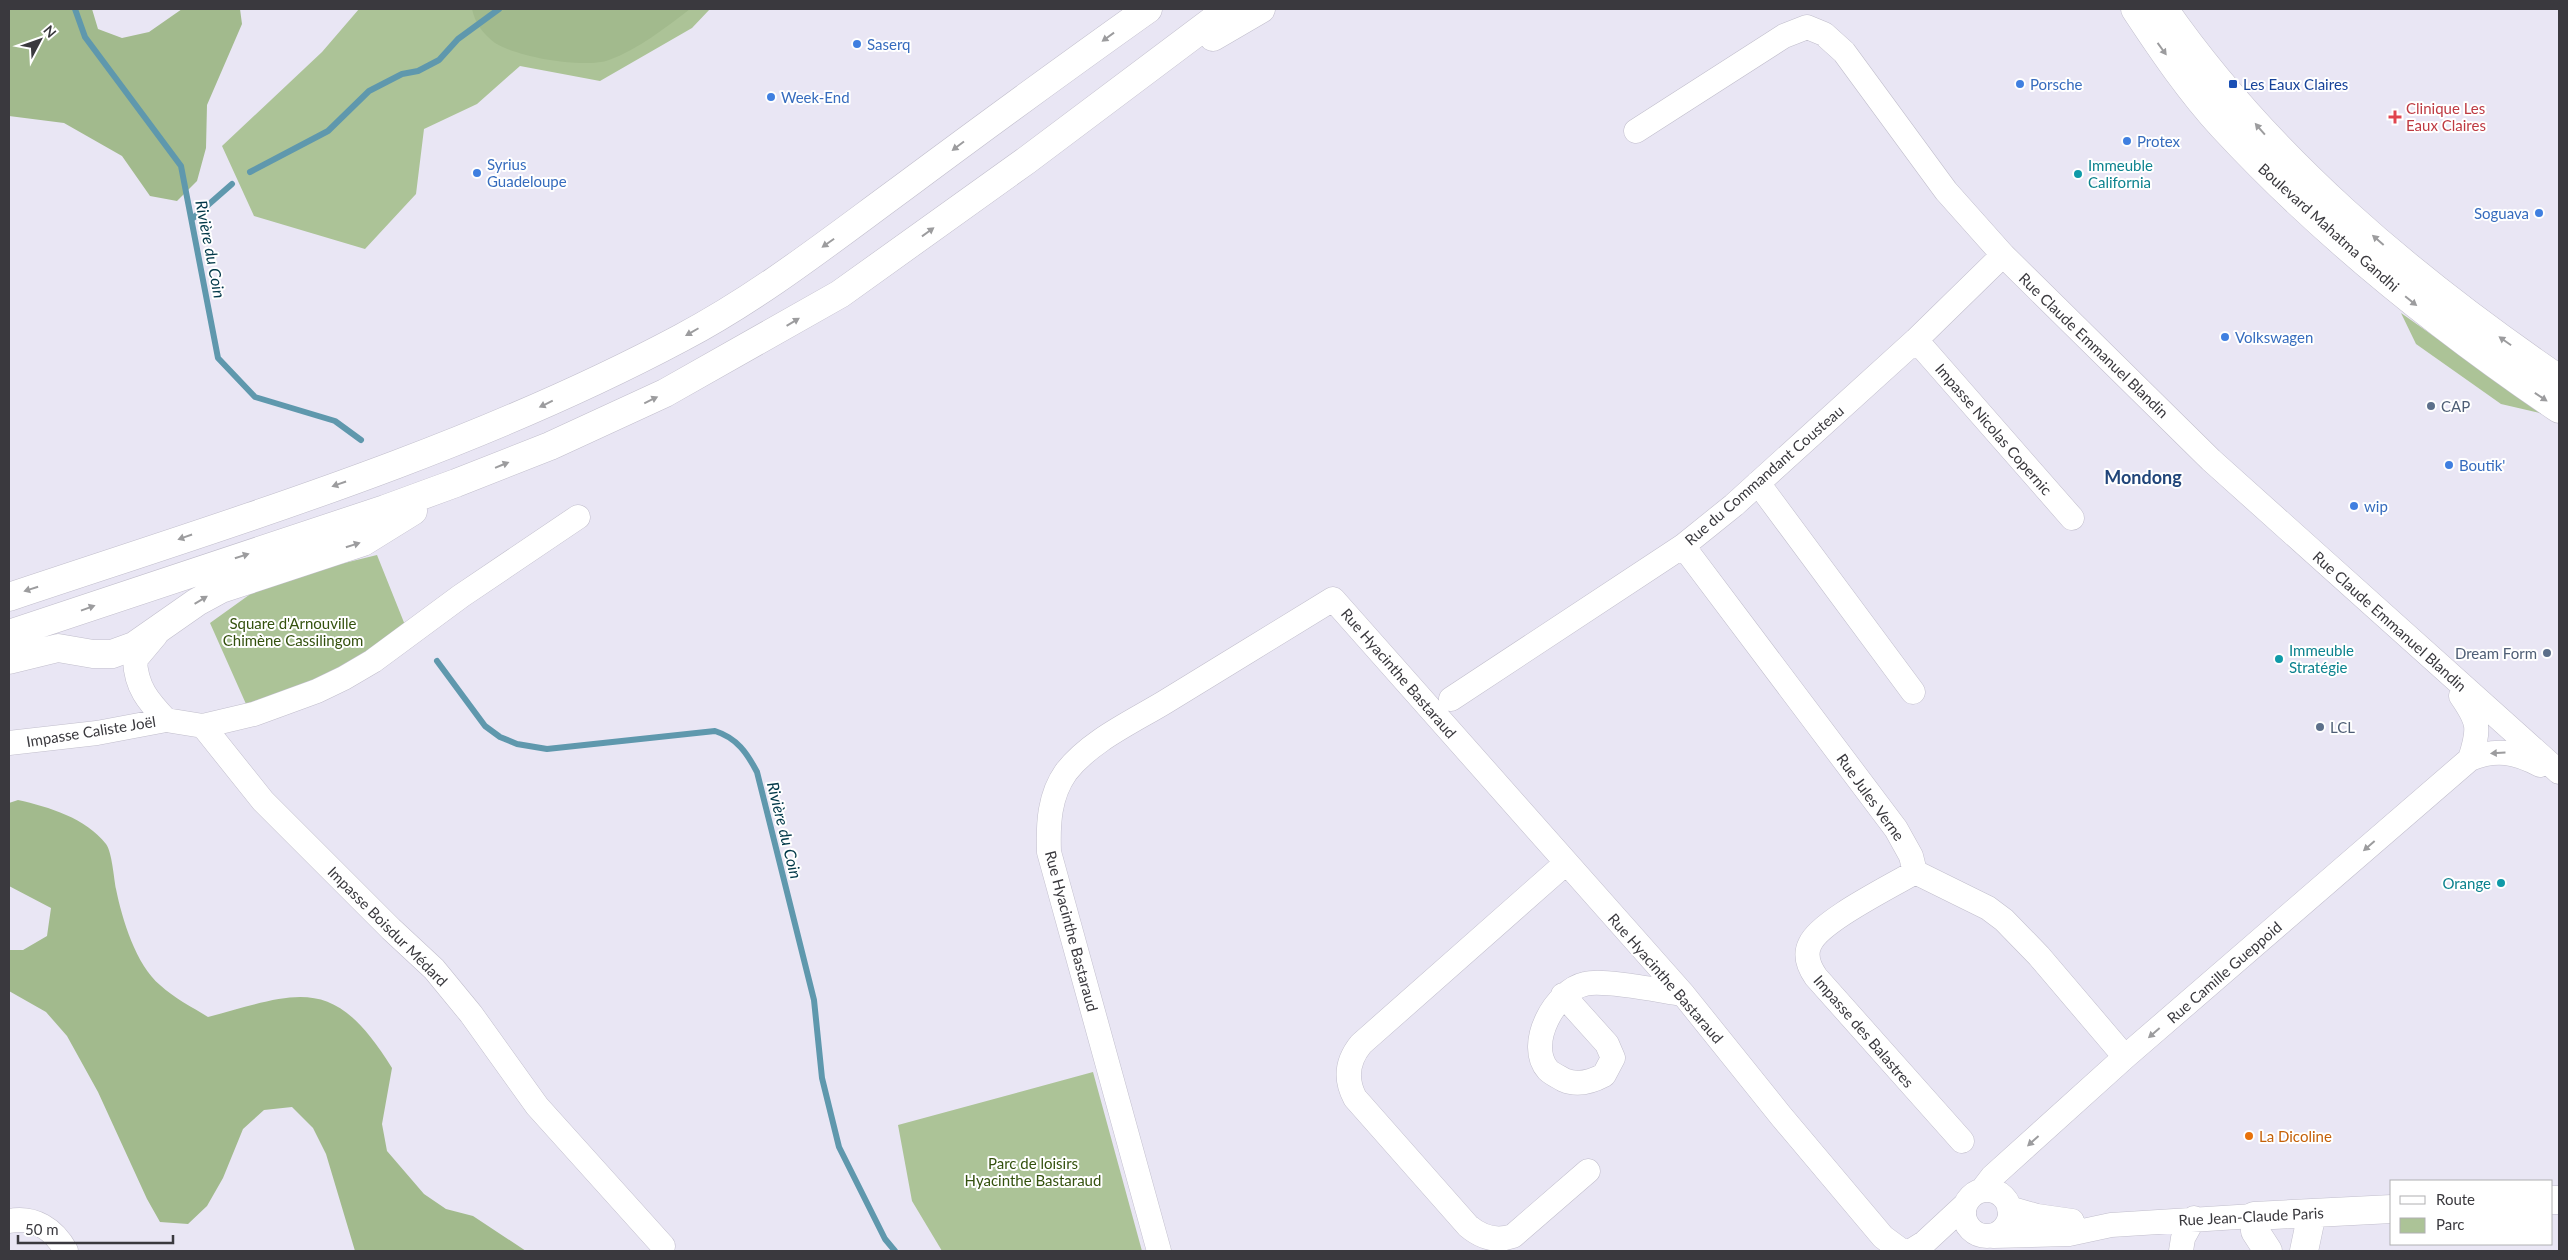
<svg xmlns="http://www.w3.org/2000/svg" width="2568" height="1260" font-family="Lato,sans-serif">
	<rect width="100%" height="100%" fill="#e9e6f4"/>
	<path fill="#acc397" d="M359,9H710L692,28L600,81L520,66L477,104L424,129L416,194L365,249L254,216L222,146L322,52Z
		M2401,313L2544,414L2501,404L2416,344Z
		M377,555L405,625L354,661L313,682L246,704L210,623L267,582Z
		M1093,1072L1142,1251H942L912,1201L898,1125Z"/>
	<path fill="#a2ba8d" d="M9,9H92L98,29L122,38L149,32L182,9H240L242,24L207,105L206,148L197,181L177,201L150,196L122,156L64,123L9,116Z
		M472,9H690C665,28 639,49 609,60C584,69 517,57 495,43C483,34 475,23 472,9Z
		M18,800C49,807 86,818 106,844C112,852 114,879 116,889C122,919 136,965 160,985C174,998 192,1007 208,1017C300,992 334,974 392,1068L382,1124L387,1151L424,1194L446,1209L473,1216L526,1251H355L326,1154L313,1128L292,1107L264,1110L243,1129L223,1178L207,1206L188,1224L160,1222L147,1199L98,1092L67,1036L46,1012L9,991V950H23L47,936L51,908L9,886V803Z"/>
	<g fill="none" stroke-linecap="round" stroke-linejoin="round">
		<path stroke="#5f98ad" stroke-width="6" d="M75,9L85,37L181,166L218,358L255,397L335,421L361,440
			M250,172L328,131L369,91L402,74L418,71L439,60L458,39L499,9
			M192,219L232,184
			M437,661L485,726L500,737L517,744L547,749L715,731C737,738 747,753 757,772L814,1000L822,1078L839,1147L885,1239L895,1251"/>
		<defs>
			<path id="minor" d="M1636,131L1784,36L1807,27L1824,34L1844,52L1946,191L2003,255L2211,460L2559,772
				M1916,340L2072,518
				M1758,483L1913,692
				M1683,546L1896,829L1911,856L1915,872L1988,908L2004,920L2039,956L2125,1057
				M156,635L135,660C136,687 148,701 166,720
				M2461,696C2479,722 2480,728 2470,759
				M1451,699L1683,546L1734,505L1916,340L2003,255
				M203,726L263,801L391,929L434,969L471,1014L537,1106L663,1246
				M9,743L97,733L166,720L203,726L254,714L317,691L344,678L373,661L461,596L578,517
				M1566,863L1361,1044C1347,1061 1345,1079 1355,1098L1468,1226C1481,1237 1496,1242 1513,1236L1588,1171
				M1915,872C1892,886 1820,921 1810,944C1804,956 1809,967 1816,977L1962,1141
				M1563,995L1607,1044L1613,1058L1604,1075C1591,1082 1578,1086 1564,1080C1559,1077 1552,1074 1548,1070C1525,1044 1556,990 1585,984C1604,979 1661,991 1683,994
				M1964 1213a23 23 0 1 1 46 0a23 23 0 1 1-46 0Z
				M1982,1190L1992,1177L2125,1057L2470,759C2496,748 2516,752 2540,765
				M2009,1208L2037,1216L2072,1221
				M9,1221C34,1216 54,1229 66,1251
				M1993,1236L2069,1234L2111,1225L2254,1216
				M1159,1251L1049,852C1048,824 1049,796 1066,772C1090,741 1132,722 1165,702C1221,668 1277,633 1333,599L1683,994L1781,1116L1883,1237L1902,1251
				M1911,1251L1924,1243L1965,1205
				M2181,1251L2183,1238L2194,1218"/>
			<path id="tertiary" d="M2552,1200H2559
				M2268,1251L2255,1231L2254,1216L2392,1209
				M2304,1251L2312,1213"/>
			<path id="primary" d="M2135,9C2162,50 2190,91 2223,127C2323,235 2438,327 2559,409
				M2164,9C2268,158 2410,277 2559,379"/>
			<path id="trunk" d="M1213,37L1261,9
				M9,597C236,521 469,451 681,338C759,297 830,241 901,189C983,128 1065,68 1148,9
				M9,634L385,509L456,483L550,446L665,393L840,294L1027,160L1228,9
				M9,660L58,648L93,654H112L134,646L197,602L221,589L363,542L413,511"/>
		</defs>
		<use href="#minor" stroke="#c1becc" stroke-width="25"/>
		<use href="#tertiary" stroke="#c1becc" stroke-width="29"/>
		<use href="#primary" stroke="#c1becc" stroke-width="29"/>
		<use href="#trunk" stroke="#c1becc" stroke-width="29"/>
		<use href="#minor" stroke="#fff" stroke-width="24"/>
		<use href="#tertiary" stroke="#fff" stroke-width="28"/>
		<use href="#primary" stroke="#fff" stroke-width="28"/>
		<use href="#trunk" stroke="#fff" stroke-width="28"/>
	</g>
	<defs><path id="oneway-solid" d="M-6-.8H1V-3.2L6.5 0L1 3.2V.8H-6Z" transform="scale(1.25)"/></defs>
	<g fill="#9c9c9e">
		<use href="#oneway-solid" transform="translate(1108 37) rotate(144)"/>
		<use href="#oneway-solid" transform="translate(2162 49) rotate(54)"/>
		<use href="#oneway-solid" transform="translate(2260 129) rotate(-131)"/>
		<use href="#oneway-solid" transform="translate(958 146) rotate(143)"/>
		<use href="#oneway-solid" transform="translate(928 232) rotate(-36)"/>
		<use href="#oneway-solid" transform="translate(2378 240) rotate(-139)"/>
		<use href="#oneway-solid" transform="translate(828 243) rotate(145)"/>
		<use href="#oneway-solid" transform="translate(2411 301) rotate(39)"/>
		<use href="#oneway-solid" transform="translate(793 322) rotate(-31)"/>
		<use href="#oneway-solid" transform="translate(692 332) rotate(150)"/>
		<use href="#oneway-solid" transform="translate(2505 341) rotate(-145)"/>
		<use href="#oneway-solid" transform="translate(2541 397) rotate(34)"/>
		<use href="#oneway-solid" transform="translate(651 400) rotate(-26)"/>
		<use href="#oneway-solid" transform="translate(546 404) rotate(154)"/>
		<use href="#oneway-solid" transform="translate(502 465) rotate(-22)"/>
		<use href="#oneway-solid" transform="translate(339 484) rotate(161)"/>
		<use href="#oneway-solid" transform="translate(185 537) rotate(161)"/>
		<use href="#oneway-solid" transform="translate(353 545) rotate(-18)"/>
		<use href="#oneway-solid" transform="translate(242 556) rotate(-18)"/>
		<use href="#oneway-solid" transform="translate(31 589) rotate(162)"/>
		<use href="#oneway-solid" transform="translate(201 600) rotate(-31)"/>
		<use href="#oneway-solid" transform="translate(88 608) rotate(-20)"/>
		<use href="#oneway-solid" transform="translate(2498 753) rotate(177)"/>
		<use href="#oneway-solid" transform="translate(2369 846) rotate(139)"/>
		<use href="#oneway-solid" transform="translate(2154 1033) rotate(139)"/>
		<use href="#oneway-solid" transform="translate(2033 1141) rotate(138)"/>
	</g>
	<g fill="#3f7fe0" stroke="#fff" stroke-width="2">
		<circle cx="857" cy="44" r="5"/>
		<circle cx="2020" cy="84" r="5"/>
		<circle cx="771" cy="97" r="5"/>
		<circle cx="2127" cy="141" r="5"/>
		<circle cx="477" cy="173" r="5"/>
		<circle cx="2539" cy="213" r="5"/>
		<circle cx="2225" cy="337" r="5"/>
		<circle cx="2449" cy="465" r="5"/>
		<circle cx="2354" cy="506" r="5"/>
	</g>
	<rect fill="#1a4fb4" stroke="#fff" stroke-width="2" x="2228" y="79" width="10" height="10" rx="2.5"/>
	<path fill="#e0444e" stroke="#fff" stroke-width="2" d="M2392.5 109.5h5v5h5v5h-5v5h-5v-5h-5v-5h5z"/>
	<g fill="#0f9aa8" stroke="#fff" stroke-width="2">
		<circle cx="2078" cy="174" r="5"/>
		<circle cx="2279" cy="659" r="5"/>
		<circle cx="2501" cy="883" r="5"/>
	</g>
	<g fill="#5c6f8a" stroke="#fff" stroke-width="2">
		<circle cx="2431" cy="406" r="5"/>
		<circle cx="2547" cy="653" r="5"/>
		<circle cx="2320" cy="727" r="5"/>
	</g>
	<circle fill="#e8710a" stroke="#fff" stroke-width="2" cx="2249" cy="1136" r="5"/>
	<g text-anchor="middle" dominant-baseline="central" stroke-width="4" stroke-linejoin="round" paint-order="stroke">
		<g font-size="15" fill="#366cbe" stroke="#fff" text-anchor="start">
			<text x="867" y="44">Saserq</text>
			<text x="2030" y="84">Porsche</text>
			<text x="781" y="97">Week-End</text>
			<text x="2137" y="141">Protex</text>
			<text x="487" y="164">Syrius<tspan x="487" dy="17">Guadeloupe</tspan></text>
			<text x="2529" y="213" text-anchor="end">Soguava</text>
			<text x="2235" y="337">Volkswagen</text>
			<text x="2459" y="465">Boutik'</text>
			<text x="2364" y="506">wip</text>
		</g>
		<g font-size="15" fill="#164399" stroke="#fff" text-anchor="start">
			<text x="2243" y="84">Les Eaux Claires</text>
		</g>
		<g font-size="15" fill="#be3a42" stroke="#fff" text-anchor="start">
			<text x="2406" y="108">Clinique Les<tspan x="2406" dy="17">Eaux Claires</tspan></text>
		</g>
		<g font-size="15" fill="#0d838f" stroke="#fff" text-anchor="start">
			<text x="2088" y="165">Immeuble<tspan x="2088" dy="17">California</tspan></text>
			<text x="2289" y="650">Immeuble<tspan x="2289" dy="17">Stratégie</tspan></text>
			<text x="2491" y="883" text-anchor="end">Orange</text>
		</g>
		<g font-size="15" fill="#3a393e" stroke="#fff">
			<text transform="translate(2329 227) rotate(42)">Boulevard Mahatma Gandhi</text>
			<text transform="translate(2094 345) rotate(44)">Rue Claude Emmanuel Blandin</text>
			<text transform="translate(1994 429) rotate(49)">Impasse Nicolas Copernic</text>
			<text transform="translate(1764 475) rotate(-41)">Rue du Commandant Cousteau</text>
			<text transform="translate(2390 621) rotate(42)">Rue Claude Emmanuel Blandin</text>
			<text transform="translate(1399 673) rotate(49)">Rue Hyacinthe Bastaraud</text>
			<text transform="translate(91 731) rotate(-9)">Impasse Caliste Joël</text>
			<text transform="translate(1871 797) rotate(54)">Rue Jules Verne</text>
			<text transform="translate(388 926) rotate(45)">Impasse Boisdur Médard</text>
			<text transform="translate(1072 931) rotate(75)">Rue Hyacinthe Bastaraud</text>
			<text transform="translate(2224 972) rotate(-41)">Rue Camille Gueppoid</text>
			<text transform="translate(1666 978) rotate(49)">Rue Hyacinthe Bastaraud</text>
			<text transform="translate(1864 1031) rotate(49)">Impasse des Balastres</text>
			<text transform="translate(2251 1216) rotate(-3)">Rue Jean-Claude Paris</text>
		</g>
		<g font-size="15" fill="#4e5e75" stroke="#fff" text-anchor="start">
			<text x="2441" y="406">CAP</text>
			<text x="2537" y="653" text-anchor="end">Dream Form</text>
			<text x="2330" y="727">LCL</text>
		</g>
		<g font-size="15" fill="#34510e" stroke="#fff">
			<text x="293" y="623">Square d'Arnouville<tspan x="293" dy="17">Chimène Cassilingom</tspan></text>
			<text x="1033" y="1163">Parc de loisirs<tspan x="1033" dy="17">Hyacinthe Bastaraud</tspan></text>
		</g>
		<g font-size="15" fill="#c56008" stroke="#fff" text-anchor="start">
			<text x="2259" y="1136">La Dicoline</text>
		</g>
		<g font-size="16" font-style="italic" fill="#013848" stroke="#fff">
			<text transform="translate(211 249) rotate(79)">Rivière du Coin</text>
			<text transform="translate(785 830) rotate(76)">Rivière du Coin</text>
		</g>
		<g font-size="18" font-weight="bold" fill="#21457a" stroke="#fff">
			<text x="2143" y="477">Mondong</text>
		</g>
	</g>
	<rect width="2568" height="1260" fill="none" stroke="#3a393e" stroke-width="20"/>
	<rect x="2390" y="1180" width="162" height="65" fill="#ffffff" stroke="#b0b0b2"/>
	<rect x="2400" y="1196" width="25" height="8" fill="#ffffff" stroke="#b0b0b2"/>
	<text x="2436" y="1205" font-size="15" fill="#3a393e">Route</text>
	<rect x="2400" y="1218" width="25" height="15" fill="#acc397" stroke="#b0b0b2"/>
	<text x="2436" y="1230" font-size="15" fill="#3a393e">Parc</text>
	<g transform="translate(40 40) rotate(49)" stroke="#ffffff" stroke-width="4" paint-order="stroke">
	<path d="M0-4L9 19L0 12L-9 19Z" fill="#3a393e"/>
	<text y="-8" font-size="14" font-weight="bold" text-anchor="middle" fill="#3a393e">N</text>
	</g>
	<path d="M18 1235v8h155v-8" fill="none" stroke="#3a393e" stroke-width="2.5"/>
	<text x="25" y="1235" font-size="15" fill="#3a393e" stroke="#ffffff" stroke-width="4" paint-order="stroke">50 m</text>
</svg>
